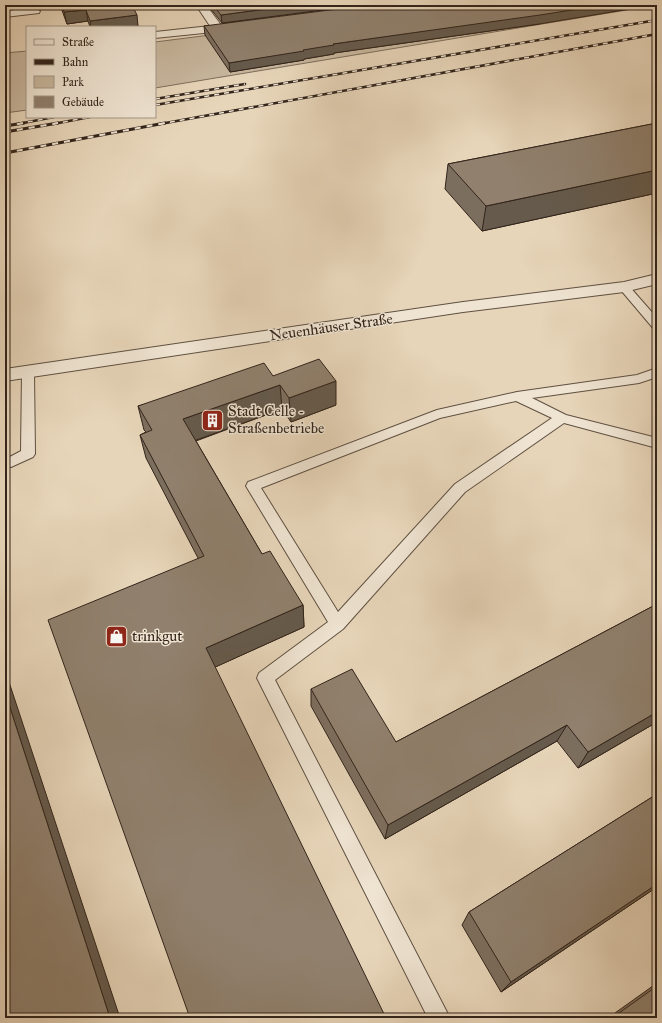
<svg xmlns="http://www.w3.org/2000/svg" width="662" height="1023" font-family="'IM FELL Great Primer',serif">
	<rect width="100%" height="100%" fill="#e7d5b9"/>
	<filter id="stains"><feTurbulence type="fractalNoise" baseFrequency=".005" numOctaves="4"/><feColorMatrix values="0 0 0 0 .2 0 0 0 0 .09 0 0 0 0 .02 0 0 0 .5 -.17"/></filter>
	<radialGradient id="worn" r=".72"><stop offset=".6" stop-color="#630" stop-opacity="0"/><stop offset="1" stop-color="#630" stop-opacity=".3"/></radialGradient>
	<path fill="#c8b79e" stroke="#7d6e5c" d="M422,5H657L155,88V42L242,31Z
		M27,51V110L5,113V53Z"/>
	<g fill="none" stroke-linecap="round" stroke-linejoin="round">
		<defs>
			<path id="service" d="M624,284L628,285L657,318V329L653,328L620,289L619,287Z
				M28,368L32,369L34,372L35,454L33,457L11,467L6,465L5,461L6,459L21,451L22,372L24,369Z
				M657,368V377L639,383L532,398L566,415L657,438V448L564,423L465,492L343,629L275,680L450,1018H428L257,678L259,673L328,622L246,486L248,482L437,410L517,392L637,375ZM516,401L552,418L455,484L338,612L261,488L440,418Z"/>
			<path id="minor" d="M196,5H206L221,25L233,24L239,27L233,30L155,38V32L210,26Z
				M35,8L40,11L39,13L5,17V11Z"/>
			<path id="tertiary" d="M657,274V284L624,292L463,312L5,381V369L463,302L624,282Z"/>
		</defs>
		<use href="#service" stroke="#5f5042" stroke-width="2"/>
		<use href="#minor" stroke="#5f5042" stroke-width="2"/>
		<use href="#tertiary" stroke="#5f5042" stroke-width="2"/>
		<use href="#service" fill="#efe4d2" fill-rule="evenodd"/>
		<use href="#minor" fill="#efe4d2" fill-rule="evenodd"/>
		<use href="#tertiary" fill="#efe4d2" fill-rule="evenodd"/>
		<defs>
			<path id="rail-far1" d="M155,99L245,84
				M155,105L657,20
				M18,124L54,117
				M53,124L90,117
				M160,124L657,34"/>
			<path id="rail" d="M5,126L24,123
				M5,132L58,123
				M5,153L165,123"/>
		</defs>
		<use href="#rail-far1" stroke="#32241b" stroke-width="2.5"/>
		<use href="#rail" stroke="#32241b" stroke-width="3"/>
		<use href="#rail-far1" stroke="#efe4d2" stroke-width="1.5" stroke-dasharray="5" stroke-linecap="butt"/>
		<use href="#rail" stroke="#efe4d2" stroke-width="2" stroke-dasharray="6" stroke-linecap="butt"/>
	</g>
	<path fill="#7c6e5e" stroke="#32241b" d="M60,5H132L138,26L131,27H90L88,21L67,24Z
		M210,5H362L222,23L210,8Z
		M539,24L334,53V54L304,59V60L230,72L205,35L204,26Z
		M657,123V193L482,231L445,189L448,164Z
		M273,376L336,405L291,422L282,409L196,441L262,554L303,605L304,627L215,667L190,1018L198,558L146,458L140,435L146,432L144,430L138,406Z
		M657,604V722L578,768L557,741L385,839L311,706V689L396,742Z
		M657,794V887L501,992L462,925L469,912Z
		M657,983V1018H608Z"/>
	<path fill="#655a4c" stroke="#32241b" d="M297,5H362L222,23L221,15Z
		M604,5H654L539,24L334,53V54L304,59V60L230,72L229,63L333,44Z
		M86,10L88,21L67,24L64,12Z
		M137,15L138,26L131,27H91L90,21Z
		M657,170V193L482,231L486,206Z
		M336,381V405L291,422L289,398Z
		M280,385L282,409L188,443L183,419Z
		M303,605L304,627L211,669L206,648Z
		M5,657L7,676L120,1018H110L5,692Z
		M657,712V722L578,768L588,752Z
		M567,725L557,741L385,839L388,825Z
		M657,884V887L501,992L511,982Z"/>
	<path fill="#90806d" stroke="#32241b" d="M62,5H132L137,15L90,21L86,10L64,12Z
		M213,5H297L221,15Z
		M369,5H604L540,15L333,44L334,45L303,50L304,51L229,63L204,26Z
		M657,123V170L486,206L448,164Z
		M319,359L336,381L289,398L280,385L183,419L262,554L270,551L303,605L206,648L386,1018H190L48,620L204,556L140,435L152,430L138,406L264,363L273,376Z
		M657,604V712L588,752L567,725L388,825L311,689L352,669L396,742Z
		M5,692L110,1018H5Z
		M657,794V884L511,982L469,912Z
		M657,986V1018H612Z"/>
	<defs>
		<symbol id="building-square" viewBox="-11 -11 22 22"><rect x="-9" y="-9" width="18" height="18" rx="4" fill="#8f2418" stroke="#efe4d2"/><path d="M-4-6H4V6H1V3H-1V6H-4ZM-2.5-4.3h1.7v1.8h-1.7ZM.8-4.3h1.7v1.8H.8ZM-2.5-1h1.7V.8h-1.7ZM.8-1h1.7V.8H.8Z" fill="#fff"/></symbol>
		<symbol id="shop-square" viewBox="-11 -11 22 22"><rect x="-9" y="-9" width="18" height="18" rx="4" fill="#8f2418" stroke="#efe4d2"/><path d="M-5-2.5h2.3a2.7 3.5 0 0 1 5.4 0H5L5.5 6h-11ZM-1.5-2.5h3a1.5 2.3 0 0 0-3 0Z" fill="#fff"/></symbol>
	</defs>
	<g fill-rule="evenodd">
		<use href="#building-square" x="200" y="408" width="25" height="25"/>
		<use href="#shop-square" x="104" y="624" width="25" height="25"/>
	</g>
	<g text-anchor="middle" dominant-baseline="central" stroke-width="3" stroke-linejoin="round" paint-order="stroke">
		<g font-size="15" fill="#32241b" stroke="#efe4d2">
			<text transform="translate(331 327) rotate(-8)">Neuenhäuser Straße</text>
		</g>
		<g font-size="15" fill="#32241b" stroke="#efe4d2" text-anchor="start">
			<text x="228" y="411">Stadt Celle -<tspan x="228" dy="17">Straßenbetriebe</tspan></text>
			<text x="132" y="636">trinkgut</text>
		</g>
	</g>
	<rect width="662" height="1023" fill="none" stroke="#e7d5b9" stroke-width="20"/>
	<rect x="6" y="6" width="650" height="1011" fill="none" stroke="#32241b" stroke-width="2"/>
	<rect x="10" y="10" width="642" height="1003" fill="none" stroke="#32241b"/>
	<rect x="26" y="26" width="130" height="92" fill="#efe4d2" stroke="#a39789"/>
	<rect x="34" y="39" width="20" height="6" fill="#efe4d2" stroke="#a39789"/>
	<text x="62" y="46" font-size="12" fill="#32241b">Straße</text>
	<rect x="34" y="59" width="20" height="6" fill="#32241b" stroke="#a39789"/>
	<text x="62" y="66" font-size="12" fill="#32241b">Bahn</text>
	<rect x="34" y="76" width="20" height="12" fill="#c8b79e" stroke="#a39789"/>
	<text x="62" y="86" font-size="12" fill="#32241b">Park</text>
	<rect x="34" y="96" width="20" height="12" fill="#90806d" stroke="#a39789"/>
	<text x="62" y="106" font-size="12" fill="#32241b">Gebäude</text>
	<rect width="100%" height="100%" filter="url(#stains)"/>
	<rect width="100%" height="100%" fill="url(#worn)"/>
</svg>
